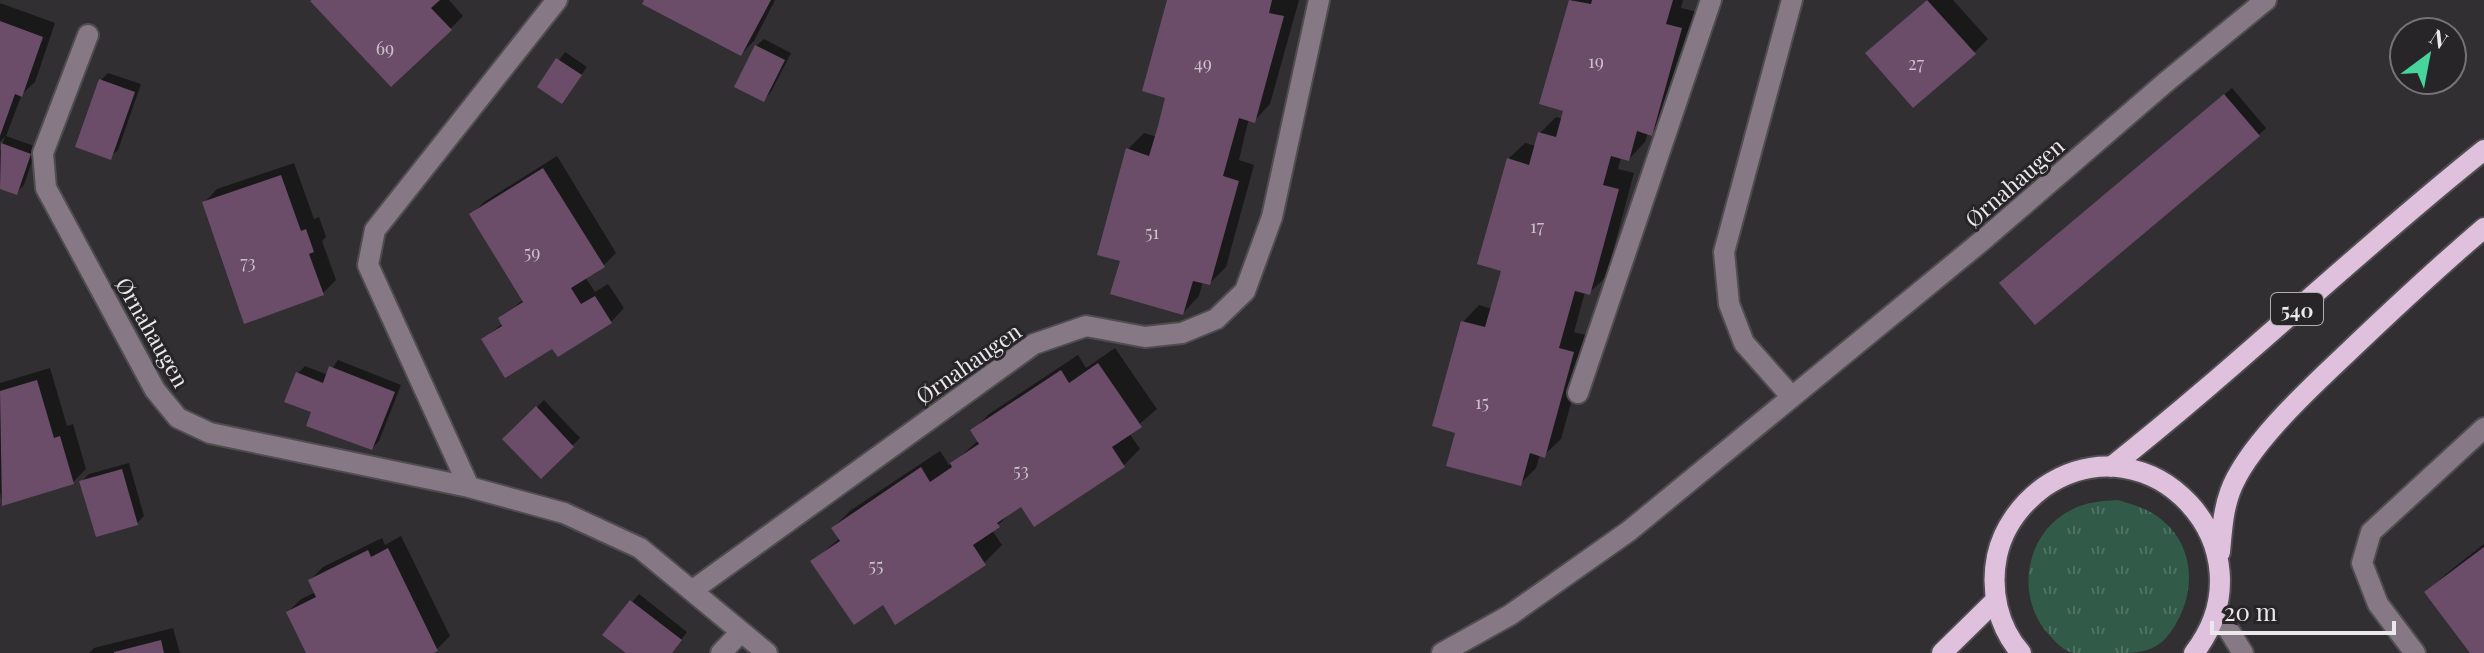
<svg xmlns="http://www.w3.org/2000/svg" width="2484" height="653" font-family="'Playfair Display',serif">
	<defs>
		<pattern id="grass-tufts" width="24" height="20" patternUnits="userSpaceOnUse" patternTransform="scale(2)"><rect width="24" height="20" fill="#325a48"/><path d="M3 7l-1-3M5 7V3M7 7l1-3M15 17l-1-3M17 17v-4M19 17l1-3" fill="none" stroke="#507263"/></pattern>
	</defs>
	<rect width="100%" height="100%" fill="#312f31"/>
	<path fill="url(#grass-tufts)" d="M2118,500C2134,505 2149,509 2162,520C2200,551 2195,605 2165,639C2151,653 2135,653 2116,653C2103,653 2085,653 2073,653C2061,650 2052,638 2045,630C2015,592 2027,532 2071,510C2086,502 2101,501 2118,500Z"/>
	<path fill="#0007" d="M315,0H449L463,16L450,29Z
		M647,0H775L754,41L741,54Z
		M1169,0H1299L1270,104L1254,121L1249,119L1246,130L1239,160L1254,165L1226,267L1210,283L1203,281L1199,296L1183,313L1122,259L1128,149L1144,133L1157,137L1168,97Z
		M1571,0H1683L1681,8L1697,12L1668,117L1651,133L1648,132L1645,142L1629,159L1621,157L1618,169L1634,173L1606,277L1589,293L1585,292L1574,332L1590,336L1561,439L1544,455L1540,454L1536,468L1520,484L1458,431L1463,322L1479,305L1492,309L1503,269L1508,159L1525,143L1536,146L1540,133L1556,117L1563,119L1565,109L1542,103Z
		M1927,0H1953L1988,39L1975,52L1881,40Z
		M0,3L55,23L35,82L22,94L6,136L37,147L24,185L16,193L0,187V152L5,136L0,142Z
		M764,39L791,53L771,92L764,100L756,46Z
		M565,52L587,67L562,101L540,86Z
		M108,73L141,84L118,150L110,157L101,80Z
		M2232,88L2266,128L2259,135L2009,276Z
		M557,156L616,253L603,266L585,277L595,292L608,284L624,308L611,322L553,346L484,339L503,323L500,319L524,299L471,215L484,202Z
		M294,163L314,219L319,217L326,237L322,241L336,280L323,293L204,203L217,189Z
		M1115,348L1157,409L1129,433L1140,449L1124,465L1035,525L1021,504L992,530L1002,545L984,563L884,603L813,561L840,538L833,528L851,510L940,451L949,465L955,461L979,440L973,431L989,414L1078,355L1086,368Z
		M338,360L401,385L379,441L372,448L314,411L298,373L305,366L328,375Z
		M50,368L67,426L73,424L86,469L73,482L3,503L0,492V383Z
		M544,400L580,438L541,476L505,439Z
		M129,463L144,516L137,523L81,482L89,474Z
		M401,536L450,636L437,649L429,653H308L288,612L301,599L316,592L310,580L323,567L382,538L385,545Z
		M2484,544V653H2473L2427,592L2446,574Z
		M639,594L687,632L671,653H629L605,634Z
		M173,628L180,653H89L94,648Z"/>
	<path fill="#6c4d69" d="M312,0H440L431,8L452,30L391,87L310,1Z
		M644,0H771L741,56L642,4Z
		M1167,0H1272L1269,13L1284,16L1255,123L1239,118L1223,176L1239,181L1210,285L1193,281L1183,315L1110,294L1120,261L1097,255L1126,148L1149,156L1158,126L1165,98L1142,91Z
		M1569,0L1591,4L1592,0H1673L1666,24L1682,28L1652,136L1637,131L1629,161L1611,156L1603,185L1619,189L1590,295L1575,291L1559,348L1574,352L1545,458L1530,453L1521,486L1446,466L1455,433L1432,426L1461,321L1485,327L1501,271L1477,264L1507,158L1529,165L1538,132L1556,137L1563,111L1539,104Z
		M1927,0L1976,54L1913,108L1865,53Z
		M0,21L43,37L22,97L15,94L0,136Z
		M755,45L785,60L764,102L734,87Z
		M556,58L582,75L562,104L537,87Z
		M99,79L135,92L111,160L75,147Z
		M2224,94L2260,136L2035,325L1999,283Z
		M1,143L31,154L17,195L0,189Z
		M543,168L605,267L571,288L581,304L595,296L612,323L558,357L552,349L505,378L481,339L502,326L498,318L523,302L469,214Z
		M281,175L301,231L306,229L314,252L309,254L324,295L244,324L202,202Z
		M1098,363L1142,427L1112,447L1125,467L1034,527L1021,507L997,523L1000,527L973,545L986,565L895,625L883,605L854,625L810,561L840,541L831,528L921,467L930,482L952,467L950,463L979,444L970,430L1061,370L1069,383Z
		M329,366L395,392L372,450L306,426L311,412L284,402L296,372L323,383Z
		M37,380L54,438L60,436L74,484L2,506L0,391Z
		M536,406L574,447L541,479L502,439Z
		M122,469L138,525L96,537L79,481Z
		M2484,547V653H2470L2424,592Z
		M388,548L438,651L433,653H306L286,612L316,597L308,580L368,550L371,557Z
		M630,600L682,640L672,653H626L602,635Z
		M161,640L164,653H114V652Z"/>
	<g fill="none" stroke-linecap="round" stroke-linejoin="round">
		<defs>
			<path id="minor" d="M557,0L375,230L368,265L469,487L564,513L640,548L767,653
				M88,35L43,153L46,188L155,390L178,418L210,433L469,487
				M1578,393L1711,0
				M1791,396L1744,343L1729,304L1724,252L1792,0
				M693,590L1034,344L1086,326L1145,337L1182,333L1216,319L1245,291L1272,217L1319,0
				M2217,611L2243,653
				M721,653L740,633
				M1442,653L1510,615L1629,531L1983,240L2166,82L2266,0
				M2415,653L2378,604L2362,563L2371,532L2484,428"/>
			<path id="major" d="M2111,467C2239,366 2356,252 2484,150
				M2220,552C2222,531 2223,511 2230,492C2246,447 2309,389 2344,356C2390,312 2436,269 2484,228
				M1942,653L1996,600
				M2021,653C1998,627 1990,590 1997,556C2003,528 2021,504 2044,487C2150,415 2275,548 2194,653"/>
		</defs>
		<use href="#minor" stroke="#4f4d4f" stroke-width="24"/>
		<use href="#major" stroke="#4f4d4f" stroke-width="24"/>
		<use href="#minor" stroke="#877886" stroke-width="20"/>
		<use href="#major" stroke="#dfc1dd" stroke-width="20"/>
	</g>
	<g text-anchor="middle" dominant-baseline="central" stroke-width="6" stroke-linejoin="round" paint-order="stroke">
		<g font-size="18" fill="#cac1ca">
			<text x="385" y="48">69</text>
			<text x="1596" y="61">19</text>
			<text x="1203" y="63">49</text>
			<text x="1916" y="63">27</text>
			<text x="1537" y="226">17</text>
			<text x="1152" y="232">51</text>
			<text x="532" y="252">59</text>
			<text x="248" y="262">73</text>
			<text x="1482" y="402">15</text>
			<text x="1021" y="470">53</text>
			<text x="876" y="565">55</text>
		</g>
		<rect fill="#272527" stroke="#b0aeb0" stroke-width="2" x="2271" y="293" width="52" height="32" rx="6"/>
		<g font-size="20" font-weight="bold" fill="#eae8ea">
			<text x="2297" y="309">540</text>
		</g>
		<g font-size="22" fill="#eae8ea" stroke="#272527">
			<text transform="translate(2014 182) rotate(-41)">Ørnahaugen</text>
			<text transform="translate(153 332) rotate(60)">Ørnahaugen</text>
			<text transform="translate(968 363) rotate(-35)">Ørnahaugen</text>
		</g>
	</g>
	<g transform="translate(2428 56) rotate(32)"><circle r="38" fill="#272527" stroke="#757375" stroke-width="2"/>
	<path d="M0-6L14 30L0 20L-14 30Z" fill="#47d49d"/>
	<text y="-12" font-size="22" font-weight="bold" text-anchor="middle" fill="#eae8ea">N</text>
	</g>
	<path d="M2212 621v12h182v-12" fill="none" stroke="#eae8ea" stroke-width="4"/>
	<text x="2224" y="621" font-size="24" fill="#eae8ea" stroke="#272527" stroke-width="6" paint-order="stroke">20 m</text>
</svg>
